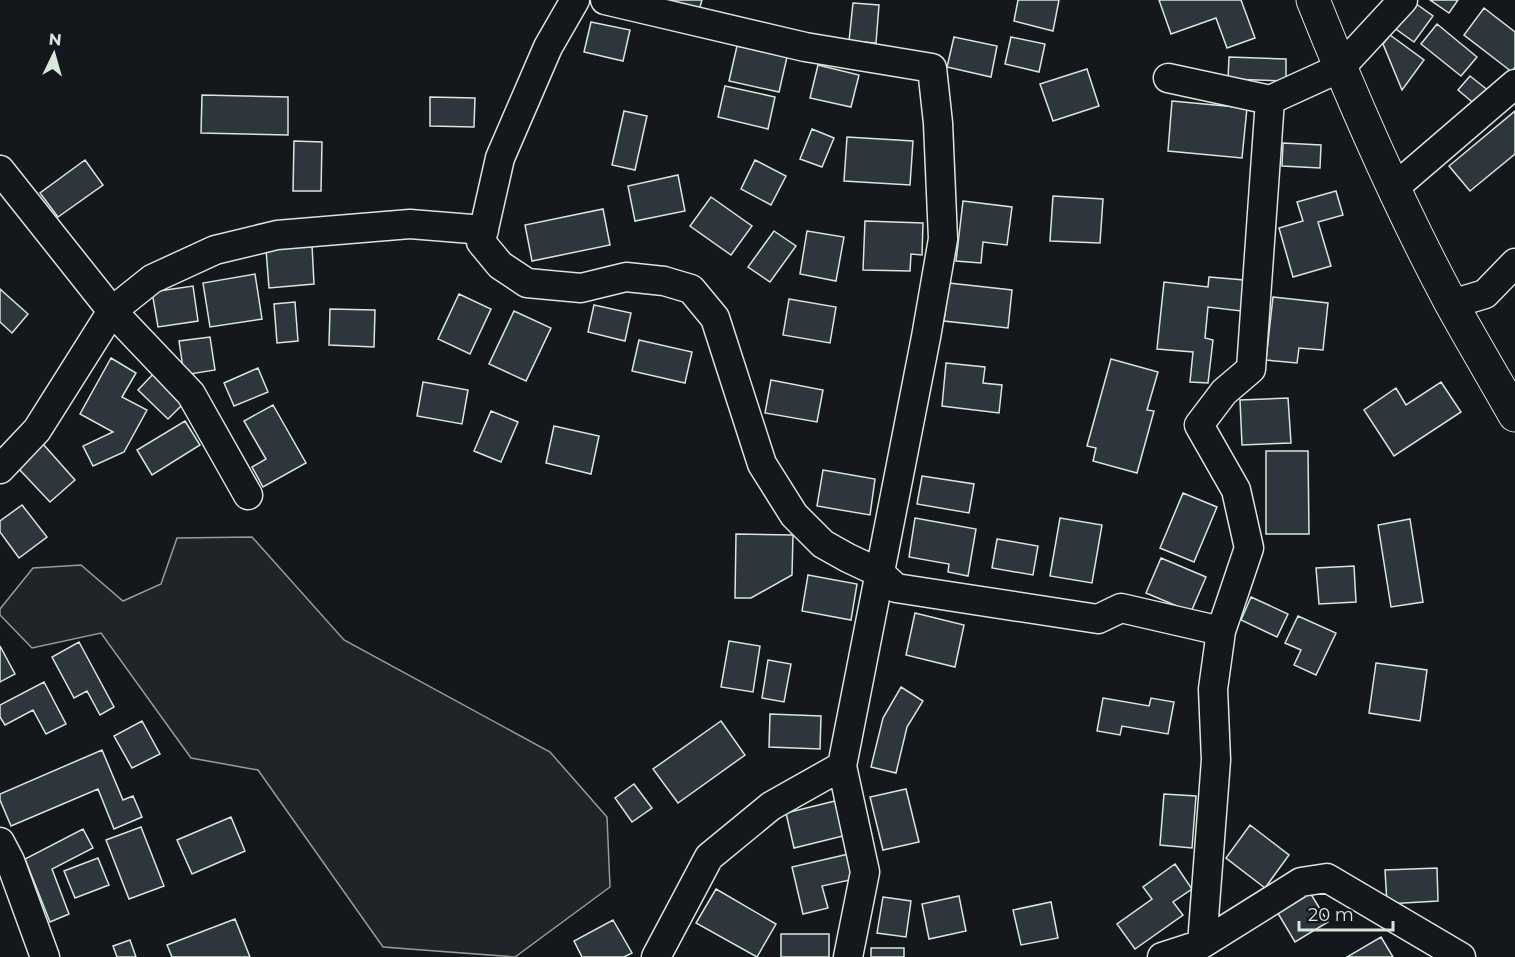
<svg xmlns="http://www.w3.org/2000/svg" width="1515" height="957" font-family="Montserrat,sans-serif">
	<rect width="100%" height="100%" fill="#14181c"/>
	<path fill="#202428" stroke="#939e99" stroke-width="1.5" d="M252,537L344,640L550,752L607,817L610,887L515,957L383,947L258,770L191,758L101,633L32,648L0,615V609L33,568L81,565L123,601L161,584L177,538Z"/>
	<path fill="#2c363c" stroke="#d8e6dc" stroke-width="1.5" d="M654,0H702L699,10Z
		M1018,0H1059L1053,31L1014,21Z
		M1159,0H1241L1255,38L1227,48L1216,18L1171,34Z
		M1430,0H1458L1449,13Z
		M1412,1L1433,16L1414,42L1393,27Z
		M853,3L879,5L876,43L849,41Z
		M1484,8L1515,32V67L1512,72L1464,35Z
		M591,22L630,30L623,61L584,52Z
		M1437,24L1477,57L1461,76L1421,44Z
		M1390,35L1424,60L1402,90L1383,44Z
		M954,37L997,46L991,77L947,67Z
		M1011,37L1045,44L1039,72L1005,64Z
		M737,46L787,57L779,92L729,81Z
		M1229,57L1286,59V81L1228,79Z
		M818,65L859,75L851,107L810,98Z
		M1087,69L1099,106L1053,121L1040,84Z
		M1470,76L1489,91L1477,106L1458,90Z
		M725,86L775,97L768,129L718,117Z
		M202,95L288,97V135L201,133Z
		M430,97L475,98L474,127L430,126Z
		M1172,101L1247,108L1242,158L1168,151Z
		M624,111L647,116L635,170L612,165Z
		M1515,111V154L1470,191L1449,166Z
		M812,129L834,138L822,167L800,159Z
		M847,137L913,141L910,185L844,181Z
		M294,141L322,142L321,191H293Z
		M1283,143L1321,145L1320,168L1282,166Z
		M85,160L103,185L58,217L40,193Z
		M755,160L786,176L771,205L741,189Z
		M678,175L685,211L635,221L628,186Z
		M1336,191L1343,215L1318,222L1331,266L1293,277L1279,228L1303,221L1297,202Z
		M1053,196L1103,199L1100,243L1050,241Z
		M711,197L752,226L731,255L690,226Z
		M963,201L1012,207L1007,245L983,242L981,263L956,261Z
		M603,209L610,245L532,261L525,225Z
		M865,221L923,223L922,255L911,254L910,271L863,270Z
		M774,231L796,246L770,282L748,267Z
		M807,231L844,237L836,281L800,274Z
		M312,245L314,284L269,288L266,249Z
		M255,274L262,319L210,327L203,283Z
		M1209,277L1244,280L1241,311L1208,307L1205,338L1213,340L1208,383L1190,382L1193,352L1157,349L1164,282L1208,287Z
		M949,283L1012,290L1008,328L944,321Z
		M193,286L198,321L158,327L152,292Z
		M0,289L28,314L12,333L0,322Z
		M459,294L491,309L470,354L438,339Z
		M1273,297L1328,303L1323,350L1299,348L1297,363L1266,360Z
		M789,299L836,307L830,343L783,335Z
		M295,302L298,341L277,343L274,304Z
		M594,305L631,313L625,341L588,332Z
		M330,309L375,310L374,347L329,345Z
		M514,311L551,328L526,381L489,364Z
		M210,337L215,370L184,375L179,341Z
		M639,340L692,352L685,383L632,371Z
		M111,358L136,373L122,397L147,410L124,452L93,466L83,446L113,432L80,414Z
		M1111,359L1158,372L1147,410L1154,411L1137,473L1093,461L1096,448L1087,446Z
		M946,363L985,367L983,383L1002,385L999,413L942,406Z
		M258,368L268,392L234,406L224,383Z
		M155,372L185,402L168,419L138,390Z
		M771,380L823,390L817,422L765,413Z
		M423,382L468,390L462,424L417,416Z
		M1441,382L1461,412L1394,456L1364,410L1396,388L1406,405Z
		M1288,398L1291,443L1242,445L1240,400Z
		M273,405L306,463L263,487L252,467L266,459L244,421Z
		M491,411L518,422L501,462L474,451Z
		M185,421L200,445L152,475L137,450Z
		M554,426L599,436L591,474L546,463Z
		M43,444L75,480L50,502L18,468Z
		M1266,451H1308L1309,534H1266Z
		M823,470L875,479L870,515L817,506Z
		M922,476L974,484L969,513L917,504Z
		M1183,493L1217,507L1194,562L1160,548Z
		M22,505L47,537L19,558L0,532V521Z
		M915,518L976,529L968,576L948,572L949,564L909,557Z
		M1060,518L1102,525L1092,583L1050,576Z
		M1410,519L1423,602L1391,607L1378,525Z
		M736,534L793,535L792,575L751,598H735Z
		M997,539L1038,546L1033,575L992,568Z
		M1161,558L1206,577L1191,612L1146,593Z
		M1354,566L1356,602L1319,604L1316,568Z
		M808,575L857,584L851,620L802,611Z
		M1251,597L1288,614L1277,637L1241,620Z
		M915,613L964,625L955,667L906,655Z
		M1298,616L1336,633L1316,675L1294,665L1301,650L1285,643Z
		M729,641L760,646L753,692L721,687Z
		M79,642L114,707L100,715L87,691L74,698L52,657Z
		M0,646L15,674L0,682Z
		M768,660L791,664L784,702L762,698Z
		M1376,663L1427,670L1420,721L1369,713Z
		M44,682L66,724L46,734L33,710L5,725L0,717V705Z
		M901,687L923,701L907,727L896,773L871,767L883,718Z
		M1103,698L1149,706L1151,698L1174,702L1168,734L1122,726L1120,735L1097,731Z
		M770,714L821,716L820,749L769,747Z
		M142,721L160,754L132,768L114,736Z
		M721,721L745,755L678,803L653,769Z
		M102,750L123,800L133,796L142,817L114,829L98,789L11,826L0,800V794Z
		M634,784L652,808L632,822L615,798Z
		M906,789L919,842L883,850L870,797Z
		M1164,794L1196,796L1192,848L1160,845Z
		M835,801L843,836L794,848L786,813Z
		M231,817L245,851L192,874L177,840Z
		M1250,825L1289,855L1265,888L1226,858Z
		M141,827L164,886L129,899L106,840Z
		M83,829L93,848L52,869L69,914L50,922L25,859Z
		M853,853L859,878L822,886L828,908L803,914L792,867Z
		M98,858L109,885L75,898L64,871Z
		M1175,864L1192,889L1173,902L1183,915L1135,949L1117,924L1152,899L1143,887Z
		M1437,868L1438,901L1387,904L1385,870Z
		M716,889L776,924L757,957L696,923Z
		M1309,891L1328,922L1295,942L1276,910Z
		M959,896L966,931L929,939L922,904Z
		M883,897L911,901L906,937L877,933Z
		M1051,902L1058,938L1021,945L1013,910Z
		M235,919L250,957H172L167,945Z
		M613,920L632,953L624,957H582L574,941Z
		M781,934H829V957H781Z
		M1381,937L1393,957H1347Z
		M130,940L136,957H117L113,946Z
		M871,948H904V957H871Z"/>
	<g fill="none" stroke-linecap="round" stroke-linejoin="round">
		<defs>
			<path id="street" d="M575,0L548,47L500,158L481,242L500,265L527,283L581,288L626,277L664,281L691,289L715,318L762,464L794,515L823,544L848,558L880,573L896,588L1098,619L1121,608L1221,631
				M605,0L805,47L932,68L938,123L943,239L926,337L842,766L865,872L848,957
				M1168,78L1270,100
				M0,170L112,311L191,394L248,495
				M1394,188L1515,84
				M1452,304L1485,294L1515,263
				M0,469L37,430L112,311L152,279L215,250L277,235L410,224L484,230
				M0,842L10,861L45,957
				M1202,944L1216,760L1213,689L1221,631L1249,548L1236,490L1199,425L1224,392L1251,369L1270,100L1340,68L1403,0
				M656,957L709,857L771,806L842,766
				M1162,957L1202,944L1301,882L1327,878L1461,957"/>
			<path id="secondary" d="M1313,0C1354,103 1399,206 1451,303C1472,341 1494,378 1515,415"/>
		</defs>
		<use href="#street" stroke="#d8e6dc" stroke-width="31"/>
		<use href="#secondary" stroke="#d8e6dc" stroke-width="35"/>
		<use href="#street" stroke="#14181c" stroke-width="28"/>
		<use href="#secondary" stroke="#14181c" stroke-width="33"/>
	</g>
	<g transform="translate(54 54) rotate(5)" stroke="#14181c" stroke-width="4.5" paint-order="stroke">
	<path d="M0-4.5L10 22L0 15L-10 22Z" fill="#d8e6dc"/>
	<text y="-9" font-size="16" font-weight="bold" text-anchor="middle" fill="#d8e6dc">N</text>
	</g>
	<path d="M1299 921v9h94v-9" fill="none" stroke="#d8e6dc" stroke-width="3"/>
	<text x="1308" y="921" font-size="18" fill="#d8e6dc" stroke="#14181c" stroke-width="4.5" paint-order="stroke">20 m</text>
</svg>
